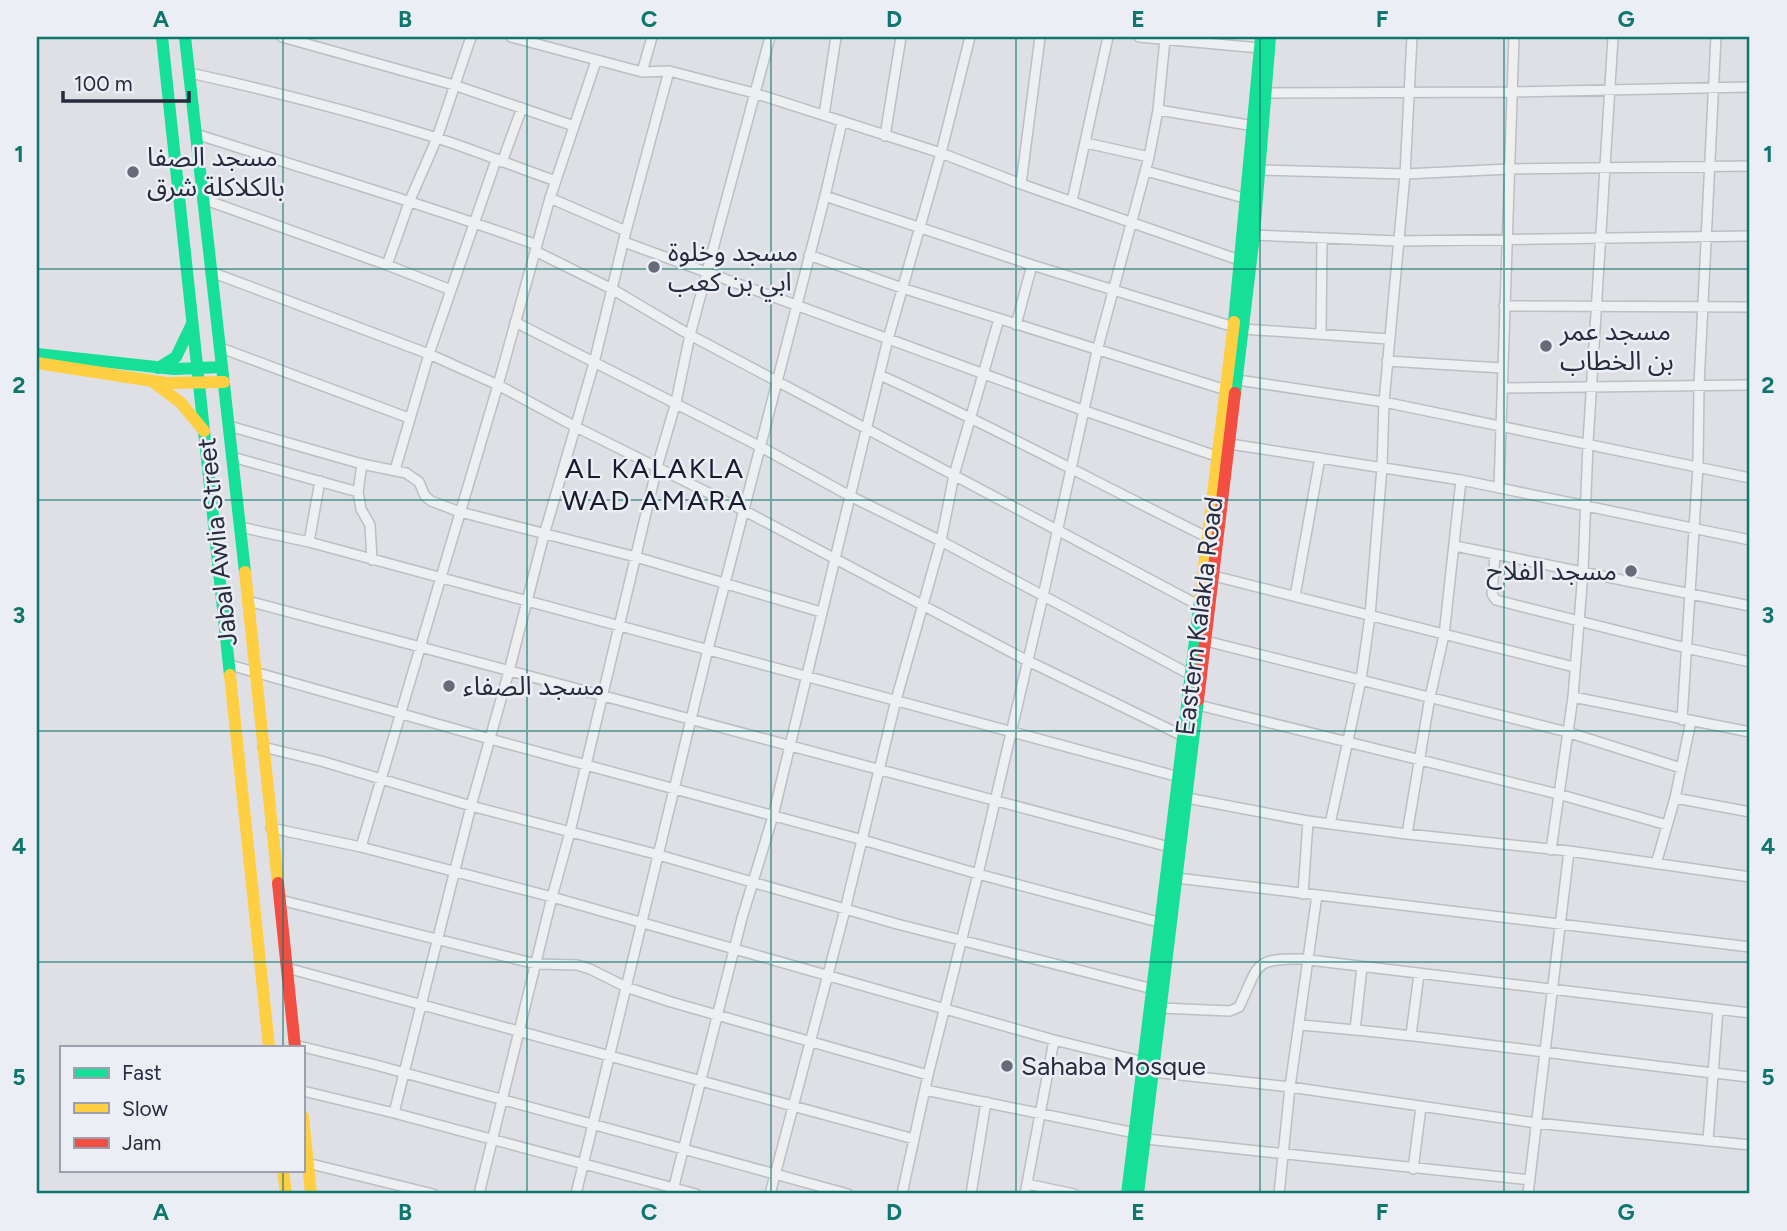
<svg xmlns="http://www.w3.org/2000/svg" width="1787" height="1231" font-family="Figtree,'Noto Sans Arabic',sans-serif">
	<rect width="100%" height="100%" fill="#dfe0e5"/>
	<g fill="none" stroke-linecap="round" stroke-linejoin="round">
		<defs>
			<path id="street" d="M282,37L454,85L574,126
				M511,37L642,72L669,71L754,93L941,153L1021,184L1242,261
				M1139,37L1260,48
				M642,72L652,37
				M190,73C273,91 354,112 434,137C475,150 515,167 556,181
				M1267,93L1512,92L1750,87
				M1158,110L1254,126
				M824,115L836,37
				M196,134C310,171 425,204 537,245
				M885,136L901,37
				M1086,143L1149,157
				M502,162L522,108
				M1259,170L1405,174L1509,169L1750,166
				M1146,171L1248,199
				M1021,184L1040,37
				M825,196L1032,265L1234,327
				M550,198L626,231
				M203,199L387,265L451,290
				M1072,201L1108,37
				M1254,235L1398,241L1750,236
				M624,242L1085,411L1219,457
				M535,251L612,289L690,335L1200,606
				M809,255L902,288L1226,390
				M387,265L410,200L437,138L471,37
				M211,272L429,354L498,385L576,427L745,511L1026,660L1183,736
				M1504,306L1750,307
				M515,322L761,447L850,496L941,541L1191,675
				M1016,325L1032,265
				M1243,329L1389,339
				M1321,333L1322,238
				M221,348L409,418
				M1387,361L1502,368
				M880,375C992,426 1099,484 1209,538
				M1238,380L1384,402L1750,478
				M1502,388L1750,385
				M229,426L362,464L406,473L419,482L425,496L431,501L460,512L636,557L821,612
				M1230,444L1461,480L1750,540
				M232,457L358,492
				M362,464L358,492L361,509L370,525L372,560
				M395,470L429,354L496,160
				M1499,488L1514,37
				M240,527L309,542L1179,777
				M309,542L320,481
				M1455,546L1750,606
				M1495,555L1492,594L1496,600L1686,648L1750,662
				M1214,576L1574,667
				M1295,596L1320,458
				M248,601L1173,848
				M1206,641L1567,732L1681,768
				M230,665L490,739L863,840L978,874L1162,923
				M1573,697L1750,732
				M1198,705L1558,794L1667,825
				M1682,720L1698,466L1699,385L1716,37
				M263,747L321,761L471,806L659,855L897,924L1153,989
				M1187,798L1308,821L1407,834L1569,851L1750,877
				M1675,798L1750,812
				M1330,824L1361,680L1370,616L1382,467L1384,402L1405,174L1412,37
				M271,828L361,847L552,897L1054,1040L1144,1062
				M1407,834L1430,697L1444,635L1461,480
				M361,847L498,385L550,198L596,61
				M1551,850L1573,697L1583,572L1588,443L1613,37
				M1656,864L1675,798L1691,721
				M1177,878L1750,947
				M1303,894L1308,821
				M280,900L536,964L577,965L590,969L626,987L671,1002L928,1075
				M287,968L914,1139
				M1161,1008L1230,1011L1239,1007C1259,966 1252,958 1301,959L1750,1013
				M1300,1025C1450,1037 1600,1061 1750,1077
				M1355,1030L1362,967
				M1411,1035L1419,974
				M295,1045L372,1064L848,1194
				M1153,1072L1290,1087L1536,1123L1750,1145
				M925,1090L1135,1133
				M303,1091L394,1113L696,1194
				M394,1113L471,806L509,671L544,535L594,363L626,231L669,71
				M1146,1139L1530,1180
				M1708,1141L1718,1009
				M307,1163L433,1194
				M1413,1169L1421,1107
				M1027,1184L1074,1194
				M479,1194L552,897L570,832L657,467L676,402L690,335L770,37
				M576,1194L708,649L825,196L842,122
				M672,1194L742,918L773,816L888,339L941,153L970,37
				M770,1194L845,910L896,700L941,541L954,475L999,319
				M902,1194L928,1075L978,874L1043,596L1097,351L1149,157L1158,110L1165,39
				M971,1194L986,1102
				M1025,1194L1054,1040
				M1279,1194L1290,1087L1317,895
				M1528,1194L1569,851"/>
		</defs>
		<use href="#street" stroke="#bdbec3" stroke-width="12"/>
		<use href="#street" stroke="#eeeff1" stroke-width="9"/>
		<path stroke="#16e098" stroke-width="12" d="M162,37L230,675
			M185,37L245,572
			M1234,322L1261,37
			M37,354L174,369L222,367
			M158,368L176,357L191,326
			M1235,393L1254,235L1270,37
			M1127,1194L1200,600
			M1138,1194L1198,700"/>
		<path stroke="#ffcf43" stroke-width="12" d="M37,363L166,383L224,382
			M152,381L181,403L204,431
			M245,572L278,883
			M1200,600L1234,322
			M230,675L269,1047
			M303,1117L311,1194
			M283,1170L286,1194"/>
		<path stroke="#f24e42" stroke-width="12" d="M1198,700L1235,393
			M278,883L295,1047"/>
	</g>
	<path fill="none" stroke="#0f766e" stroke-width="2" stroke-opacity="0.55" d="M283,37V1047M527,37V1194M771,37V1194M1016,37V1194M1260,37V1194M1504,37V1194M37,269H1750M37,500H1750M37,731H1750M37,962H1750M283,1170V1194"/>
	<g fill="#676a78" stroke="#eceef5" stroke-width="2.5">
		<circle cx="133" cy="172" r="7"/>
		<circle cx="654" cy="267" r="7"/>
		<circle cx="1546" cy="346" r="7"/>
		<circle cx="1631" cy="571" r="7"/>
		<circle cx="449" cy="686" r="7"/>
		<circle cx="1007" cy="1066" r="7"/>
	</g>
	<g text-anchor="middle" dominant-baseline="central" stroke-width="5" stroke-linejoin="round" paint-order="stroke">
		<g font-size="26" fill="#262b3e" stroke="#eceef5" text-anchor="start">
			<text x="147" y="157">مسجد الصفا<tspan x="147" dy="30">بالكلاكلة شرق</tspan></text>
			<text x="668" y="252">مسجد وخلوة<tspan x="668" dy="30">ابي بن كعب</tspan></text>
			<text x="1560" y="331">مسجد عمر<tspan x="1560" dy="30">بن الخطاب</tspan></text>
			<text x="1617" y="571" text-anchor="end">مسجد الفلاح</text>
			<text x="463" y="686">مسجد الصفاء</text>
			<text x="1021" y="1066">Sahaba Mosque</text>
		</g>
		<g font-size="26" fill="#262b3e" stroke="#eceef5">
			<text transform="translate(217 542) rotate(-96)">Jabal Awlia Street</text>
			<text transform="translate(1199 616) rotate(-83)">Eastern Kalakla Road</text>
		</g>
		<g font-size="28" letter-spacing="2" fill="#181c2f" stroke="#eceef5">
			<text x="655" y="468">AL KALAKLA<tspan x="655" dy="32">WAD AMARA</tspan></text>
		</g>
	</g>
	<rect width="1787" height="1231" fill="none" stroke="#eceef5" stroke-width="77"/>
	<rect x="60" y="1046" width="245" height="126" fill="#eceef5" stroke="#9da0ac" stroke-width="2"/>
	<rect x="74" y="1068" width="35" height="10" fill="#16e098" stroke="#9da0ac" stroke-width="2"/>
	<text x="122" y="1080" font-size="21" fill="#262b3e">Fast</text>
	<rect x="74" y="1103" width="35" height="10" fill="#ffcf43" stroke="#9da0ac" stroke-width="2"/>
	<text x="122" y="1116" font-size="21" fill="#262b3e">Slow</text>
	<rect x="74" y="1138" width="35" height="10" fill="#f24e42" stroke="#9da0ac" stroke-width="2"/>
	<text x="122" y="1150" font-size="21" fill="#262b3e">Jam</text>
	<path d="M63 91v10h126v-10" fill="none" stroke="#262b3e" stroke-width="3.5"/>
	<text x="74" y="91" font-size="21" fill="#262b3e" stroke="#eceef5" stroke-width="5" paint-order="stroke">100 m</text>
	<rect x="38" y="38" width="1710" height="1154" fill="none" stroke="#0f766e" stroke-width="2.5"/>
	<g font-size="23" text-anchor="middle" font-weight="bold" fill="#0f766e">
		<text x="161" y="27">A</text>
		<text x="405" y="27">B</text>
		<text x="649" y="27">C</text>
		<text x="894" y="27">D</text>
		<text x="1138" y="27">E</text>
		<text x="1382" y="27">F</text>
		<text x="1626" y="27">G</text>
		<text x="19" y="162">1</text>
		<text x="1768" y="162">1</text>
		<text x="19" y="393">2</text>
		<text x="1768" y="393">2</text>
		<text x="19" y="623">3</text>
		<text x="1768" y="623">3</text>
		<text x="19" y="854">4</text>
		<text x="1768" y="854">4</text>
		<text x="19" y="1085">5</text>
		<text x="1768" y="1085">5</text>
		<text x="161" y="1220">A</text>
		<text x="405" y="1220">B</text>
		<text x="649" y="1220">C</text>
		<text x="894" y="1220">D</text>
		<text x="1138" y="1220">E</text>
		<text x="1382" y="1220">F</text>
		<text x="1626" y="1220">G</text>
	</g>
</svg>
